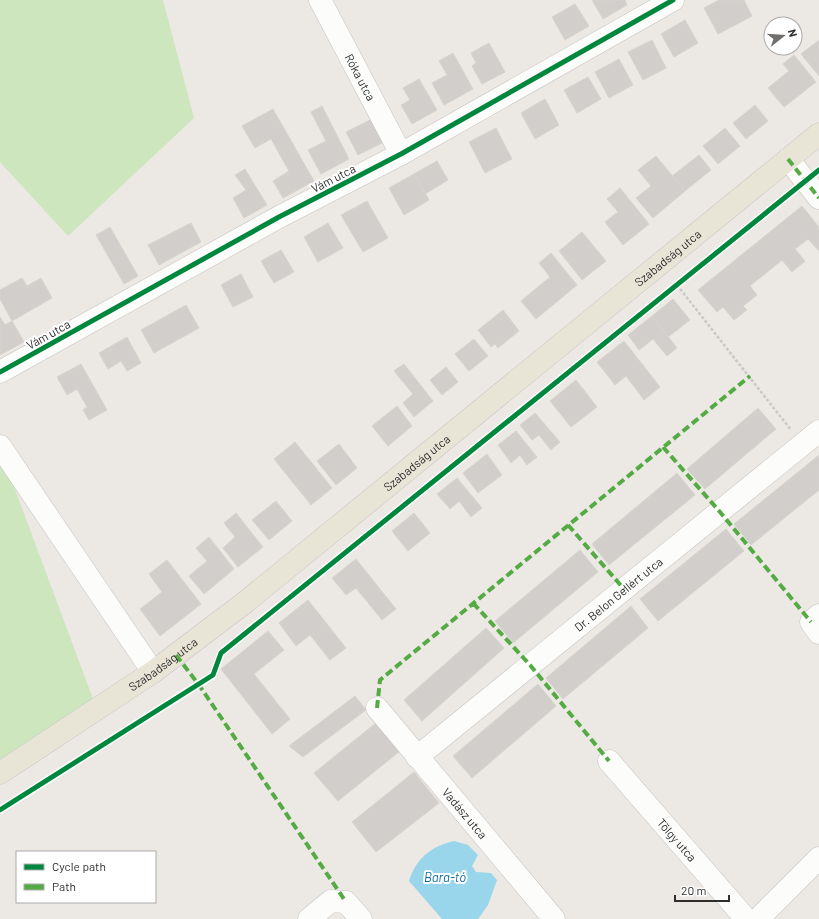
<svg xmlns="http://www.w3.org/2000/svg" width="819" height="919" font-family="Barlow,sans-serif">
	<rect width="100%" height="100%" fill="#ece8e4"/>
	<path fill="#cee6be" d="M0,0H163L194,118L68,236L0,162Z
		M0,449L96,707L0,759Z"/>
	<path fill="#99d6ec" d="M454,841L468,845L478,855L472,866L476,872L491,873L497,880L488,905L478,919H442L409,881C416,858 432,846 454,841Z"/>
	<path fill="#d1cecb" stroke="#d7d4d0" d="M592,0H625L627,5L603,19Z
		M719,0H744L752,16L718,34L704,8Z
		M575,4L589,26L565,40L552,17Z
		M685,20L698,43L674,57L661,34Z
		M652,40L666,68L643,80L628,52Z
		M819,40V76L801,54Z
		M489,43L505,72L482,84L472,66L476,63L471,53Z
		M453,53L473,89L444,105L432,83L447,75L439,61Z
		M794,55L816,82L784,107L768,88L789,71L783,64Z
		M619,59L633,85L609,98L595,72Z
		M588,77L601,99L577,113L564,90Z
		M419,79L437,110L412,124L401,105L410,100L403,88Z
		M545,99L559,125L535,139L521,113Z
		M755,105L768,121L746,139L733,123Z
		M322,106L349,159L321,174L308,150L326,141L311,112Z
		M273,109L314,181L283,198L273,181L289,171L271,139L255,148L242,126Z
		M374,118L386,141L358,155L346,132Z
		M496,128L512,159L485,173L469,142Z
		M725,128L740,146L718,164L703,146Z
		M699,155L711,170L685,191L672,176Z
		M656,156L685,191L653,218L636,198L651,186L638,170Z
		M437,161L448,180L425,194L414,174Z
		M245,169L267,205L244,218L233,198L246,190L235,175Z
		M414,174L429,200L404,215L389,188Z
		M620,188L649,224L623,245L605,222L618,212L607,199Z
		M367,201L388,238L363,252L341,215Z
		M802,206L819,227V251L808,239L795,249L805,261L792,272L782,260L750,286L757,295L743,306L747,310L734,320L723,307L717,312L698,290Z
		M191,223L201,242L159,265L148,245Z
		M328,223L343,248L318,262L304,237Z
		M110,227L138,276L124,284L96,235Z
		M582,232L606,261L582,280L559,251Z
		M281,250L294,272L274,283L261,261Z
		M551,253L577,285L536,319L521,301L550,277L539,263Z
		M241,274L253,297L233,307L221,285Z
		M22,278L27,286L41,278L52,298L12,321L0,299V290Z
		M673,299L690,320L668,337L652,316Z
		M186,305L199,328L154,353L141,330Z
		M503,310L519,331L498,348L495,344L491,347L478,330Z
		M652,316L677,348L667,356L653,339L639,350L628,335Z
		M0,317L5,325L12,321L24,342L0,355Z
		M127,337L141,363L127,371L121,361L108,369L99,353Z
		M474,339L488,356L469,371L455,354Z
		M624,341L660,387L644,400L626,376L615,385L597,362Z
		M81,364L107,410L89,420L83,410L87,407L77,389L67,395L57,377Z
		M404,364L433,401L414,417L403,403L413,394L394,371Z
		M446,367L458,382L442,395L430,380Z
		M576,380L597,407L571,427L550,401Z
		M397,406L412,426L388,446L372,426Z
		M758,408L776,429L705,489L687,469Z
		M535,413L560,442L551,450L539,435L532,440L520,425Z
		M516,431L537,457L527,465L520,455L511,463L498,445Z
		M295,442L332,488L311,505L274,459Z
		M339,444L357,468L336,485L317,461Z
		M487,454L502,475L478,493L463,473Z
		M819,455V490L751,545L734,524Z
		M677,473L695,495L609,565L592,544Z
		M457,478L482,508L471,517L459,501L450,509L437,494Z
		M276,501L292,521L269,540L252,520Z
		M236,513L263,547L238,567L223,548L235,537L224,523Z
		M414,513L430,533L408,551L392,531Z
		M726,529L744,551L658,621L640,599Z
		M209,537L234,569L204,594L189,576L207,561L196,548Z
		M580,550L598,572L513,643L495,621Z
		M356,559L396,609L382,620L356,588L346,595L332,578Z
		M167,560L201,604L160,636L140,609L162,592L149,574Z
		M308,600L346,648L330,660L310,635L296,646L279,623Z
		M631,606L648,628L563,699L546,678Z
		M486,628L504,648L422,721L404,700Z
		M268,631L284,650L254,674L290,719L272,734L221,669Z
		M538,684L556,706L472,778L453,756Z
		M355,696L366,710L303,757L289,746Z
		M377,722L400,751L338,801L314,773Z
		M414,772L439,803L376,852L352,822Z"/>
	<g fill="none" stroke-linecap="round" stroke-linejoin="round">
		<defs>
			<g id="minor">
				<path id="s1" d="M320,0L401,154"/>
				<path d="M788,159L819,198"/>
				<path d="M0,372L279,217L401,154L673,0"/>
				<path d="M0,446L153,672"/>
				<path d="M819,615L811,622L819,633"/>
				<path id="s2" d="M377,708L554,919"/>
				<path id="s3" d="M417,757L819,431"/>
				<path id="s4" d="M609,761L746,919"/>
				<path d="M309,919L331,901L346,902L361,919"/>
				<path d="M758,919L819,858"/>
			</g>
			<g id="major">
				<path id="s5" d="M0,773L153,672L243,604L819,134"/>
			</g>
		</defs>
		<use href="#minor" stroke="#c5c4c5" stroke-width="23"/>
		<use href="#major" stroke="#c6c5c4" stroke-width="23"/>
		<path stroke="#c9c9c8" stroke-width="2.5" stroke-dasharray="3 2" stroke-linecap="butt" d="M677,285L791,430"/>
		<use href="#minor" stroke="#fcfcfb" stroke-width="22"/>
		<use href="#major" stroke="#e8e4d6" stroke-width="22"/>
		<path stroke="#54ab44" stroke-width="4" stroke-dasharray="8 4" stroke-linecap="butt" d="M788,159L819,198
			M663,447L720,512L811,622
			M568,525L624,589
			M473,603L530,665L609,761
			M176,655L199,685L346,902
			M377,708L380,680L750,376"/>
		<defs>
			<path id="cycleway" d="M0,372L279,217L401,154L673,0
				M0,810L213,675L221,653L819,170"/>
		</defs>
		<use href="#cycleway" stroke="#fff" stroke-width="8"/>
		<use href="#cycleway" stroke="#00873e" stroke-width="5"/>
	</g>
	<g text-anchor="middle" dominant-baseline="central" stroke-width="4" stroke-linejoin="round" paint-order="stroke">
		<g font-size="12" fill="#2e2e2e" stroke="#fff">
			<text stroke="none"><textPath href="#s1" startOffset="87">Róka utca</textPath></text>
			<text transform="translate(333 178) rotate(-27)">Vám utca</text>
			<text stroke="none"><textPath href="#s5" startOffset="844">Szabadság utca</textPath></text>
			<text transform="translate(48 334) rotate(-29)">Vám utca</text>
			<text stroke="none"><textPath href="#s5" startOffset="520">Szabadság utca</textPath></text>
			<text stroke="none"><textPath href="#s3" startOffset="259">Dr. Belon Gellért utca</textPath></text>
			<text stroke="none"><textPath href="#s5" startOffset="196">Szabadság utca</textPath></text>
			<text stroke="none"><textPath href="#s2" startOffset="137">Vadász utca</textPath></text>
			<text stroke="none"><textPath href="#s4" startOffset="104">Tölgy utca</textPath></text>
		</g>
		<g font-size="13" font-style="italic" fill="#0d6fa3" stroke="#fff">
			<text x="445" y="877">Bara-tó</text>
		</g>
	</g>
	<rect x="16" y="851" width="140" height="52" fill="#ffffff" stroke="#ababab"/>
	<rect x="24" y="864" width="20" height="6" fill="#00873e" stroke="#ababab"/>
	<text x="52" y="871" font-size="12" fill="#2e2e2e">Cycle path</text>
	<rect x="24" y="884" width="20" height="6" fill="#54ab44" stroke="#ababab"/>
	<text x="52" y="891" font-size="12" fill="#2e2e2e">Path</text>
	<g transform="translate(783 36) rotate(73)"><circle r="19" fill="#ffffff" stroke="#ababab"/>
	<path d="M0-3L7 15L0 10L-7 15Z" fill="#706f6e"/>
	<text y="-6" font-size="11" font-weight="bold" text-anchor="middle" fill="#2e2e2e">N</text>
	</g>
	<path d="M675 895v6h54v-6" fill="none" stroke="#2e2e2e" stroke-width="2"/>
	<text x="681" y="895" font-size="12" fill="#2e2e2e" stroke="#ffffff" stroke-width="3" paint-order="stroke">20 m</text>
</svg>
